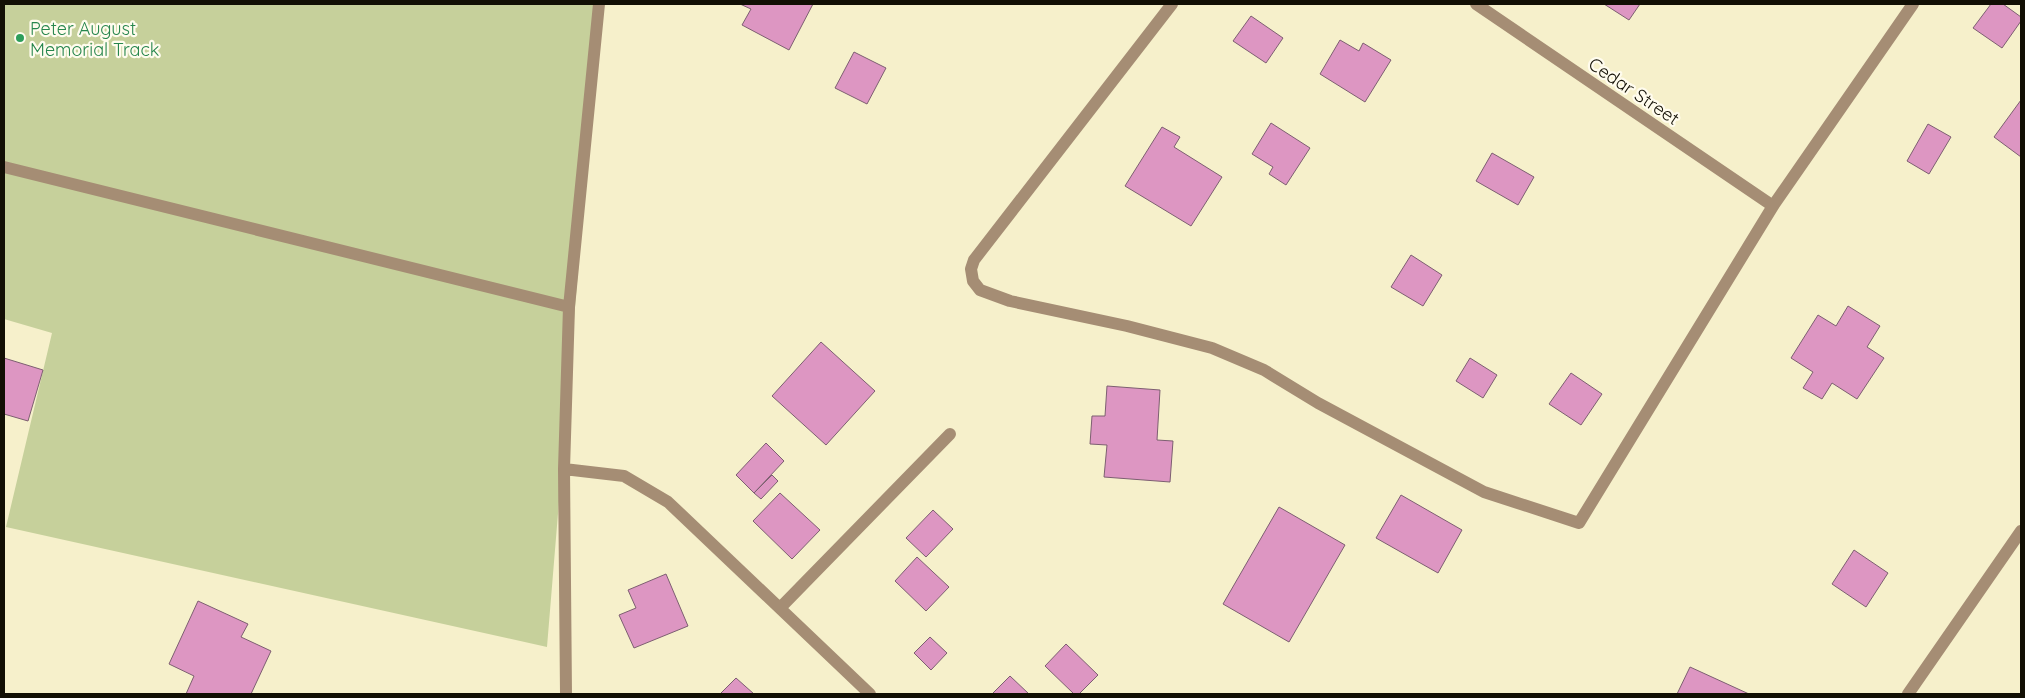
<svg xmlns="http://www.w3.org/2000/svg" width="2025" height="698" font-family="Quicksand,sans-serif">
	<rect width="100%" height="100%" fill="#f6f0cb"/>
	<path fill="#c6d09b" d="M4,4H600L547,647L6,527L52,333L4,319Z"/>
	<path fill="#dd96c2" stroke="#7d5f71" d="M740,4H813L789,50L742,25L751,9Z
		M1604,4H1640L1629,20Z
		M1991,4H2003L2021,17V21L2002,48L1973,28Z
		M1251,16L1283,38L1266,63L1233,41Z
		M1340,40L1359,51L1363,43L1391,60L1365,102L1320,74Z
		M854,52L886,68L867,104L835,88Z
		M2021,100V157L1994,137Z
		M1271,123L1310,148L1286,185L1269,174L1273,167L1252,154Z
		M1928,124L1951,137L1929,174L1907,161Z
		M1162,127L1180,137L1174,147L1222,177L1191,226L1125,186Z
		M1492,153L1534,177L1518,205L1476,181Z
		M1411,255L1442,275L1423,306L1391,287Z
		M1848,306L1880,326L1867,347L1884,358L1857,399L1832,383L1822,399L1803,388L1813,372L1791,358L1818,315L1836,326Z
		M821,342L875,391L826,445L772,396Z
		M4,358L43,370L28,421L4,414Z
		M1470,358L1497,375L1483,398L1456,381Z
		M1571,373L1602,394L1581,425L1549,404Z
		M1107,386L1160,390L1157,440L1173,441L1170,482L1104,477L1107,445L1090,444L1092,416H1105Z
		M766,443L784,461L754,493L736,475Z
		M772,475L778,481L761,499L754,493Z
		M780,493L820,530L792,559L753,521Z
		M1401,495L1462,530L1438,573L1376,538Z
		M1279,507L1345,545L1289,642L1223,604Z
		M933,510L953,529L926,557L906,538Z
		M1854,550L1888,573L1866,607L1832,584Z
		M917,557L949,587L926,611L895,581Z
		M666,574L688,626L634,648L619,615L636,608L628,590Z
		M198,601L248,624L241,637L271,651L251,694H186L194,676L169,664Z
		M930,637L947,653L931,670L914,653Z
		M1066,644L1098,675L1079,694H1074L1045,666Z
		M1690,667L1749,694H1677Z
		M1010,676L1029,694H992Z
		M736,678L754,694H720Z"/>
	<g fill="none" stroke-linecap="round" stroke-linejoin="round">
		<path stroke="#a58d74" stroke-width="12" d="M1172,4L974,260L971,269L973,281L980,290L1010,301L1127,326L1212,348L1264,370L1318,403L1484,492L1579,523L1773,206L1913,4
			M1476,4L1773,206
			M4,167L569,307
			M564,469L624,476L668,502L870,694
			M780,608L950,434
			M566,694L564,469L569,307L599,4
			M1908,694L2021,531"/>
	</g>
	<circle fill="#2e9e5b" stroke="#fffcee" stroke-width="2" cx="20" cy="38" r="5"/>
	<g text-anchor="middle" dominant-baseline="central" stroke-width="4.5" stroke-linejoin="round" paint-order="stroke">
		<g font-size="18" fill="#27864d" stroke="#fffcee" text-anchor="start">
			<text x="30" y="28">Peter August<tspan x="30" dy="21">Memorial Track</tspan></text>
		</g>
		<g font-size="18" fill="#120f04" stroke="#fffcee">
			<text transform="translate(1634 91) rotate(34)">Cedar Street</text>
		</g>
	</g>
	<rect width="2025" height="698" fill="none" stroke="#120f04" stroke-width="10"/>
</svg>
